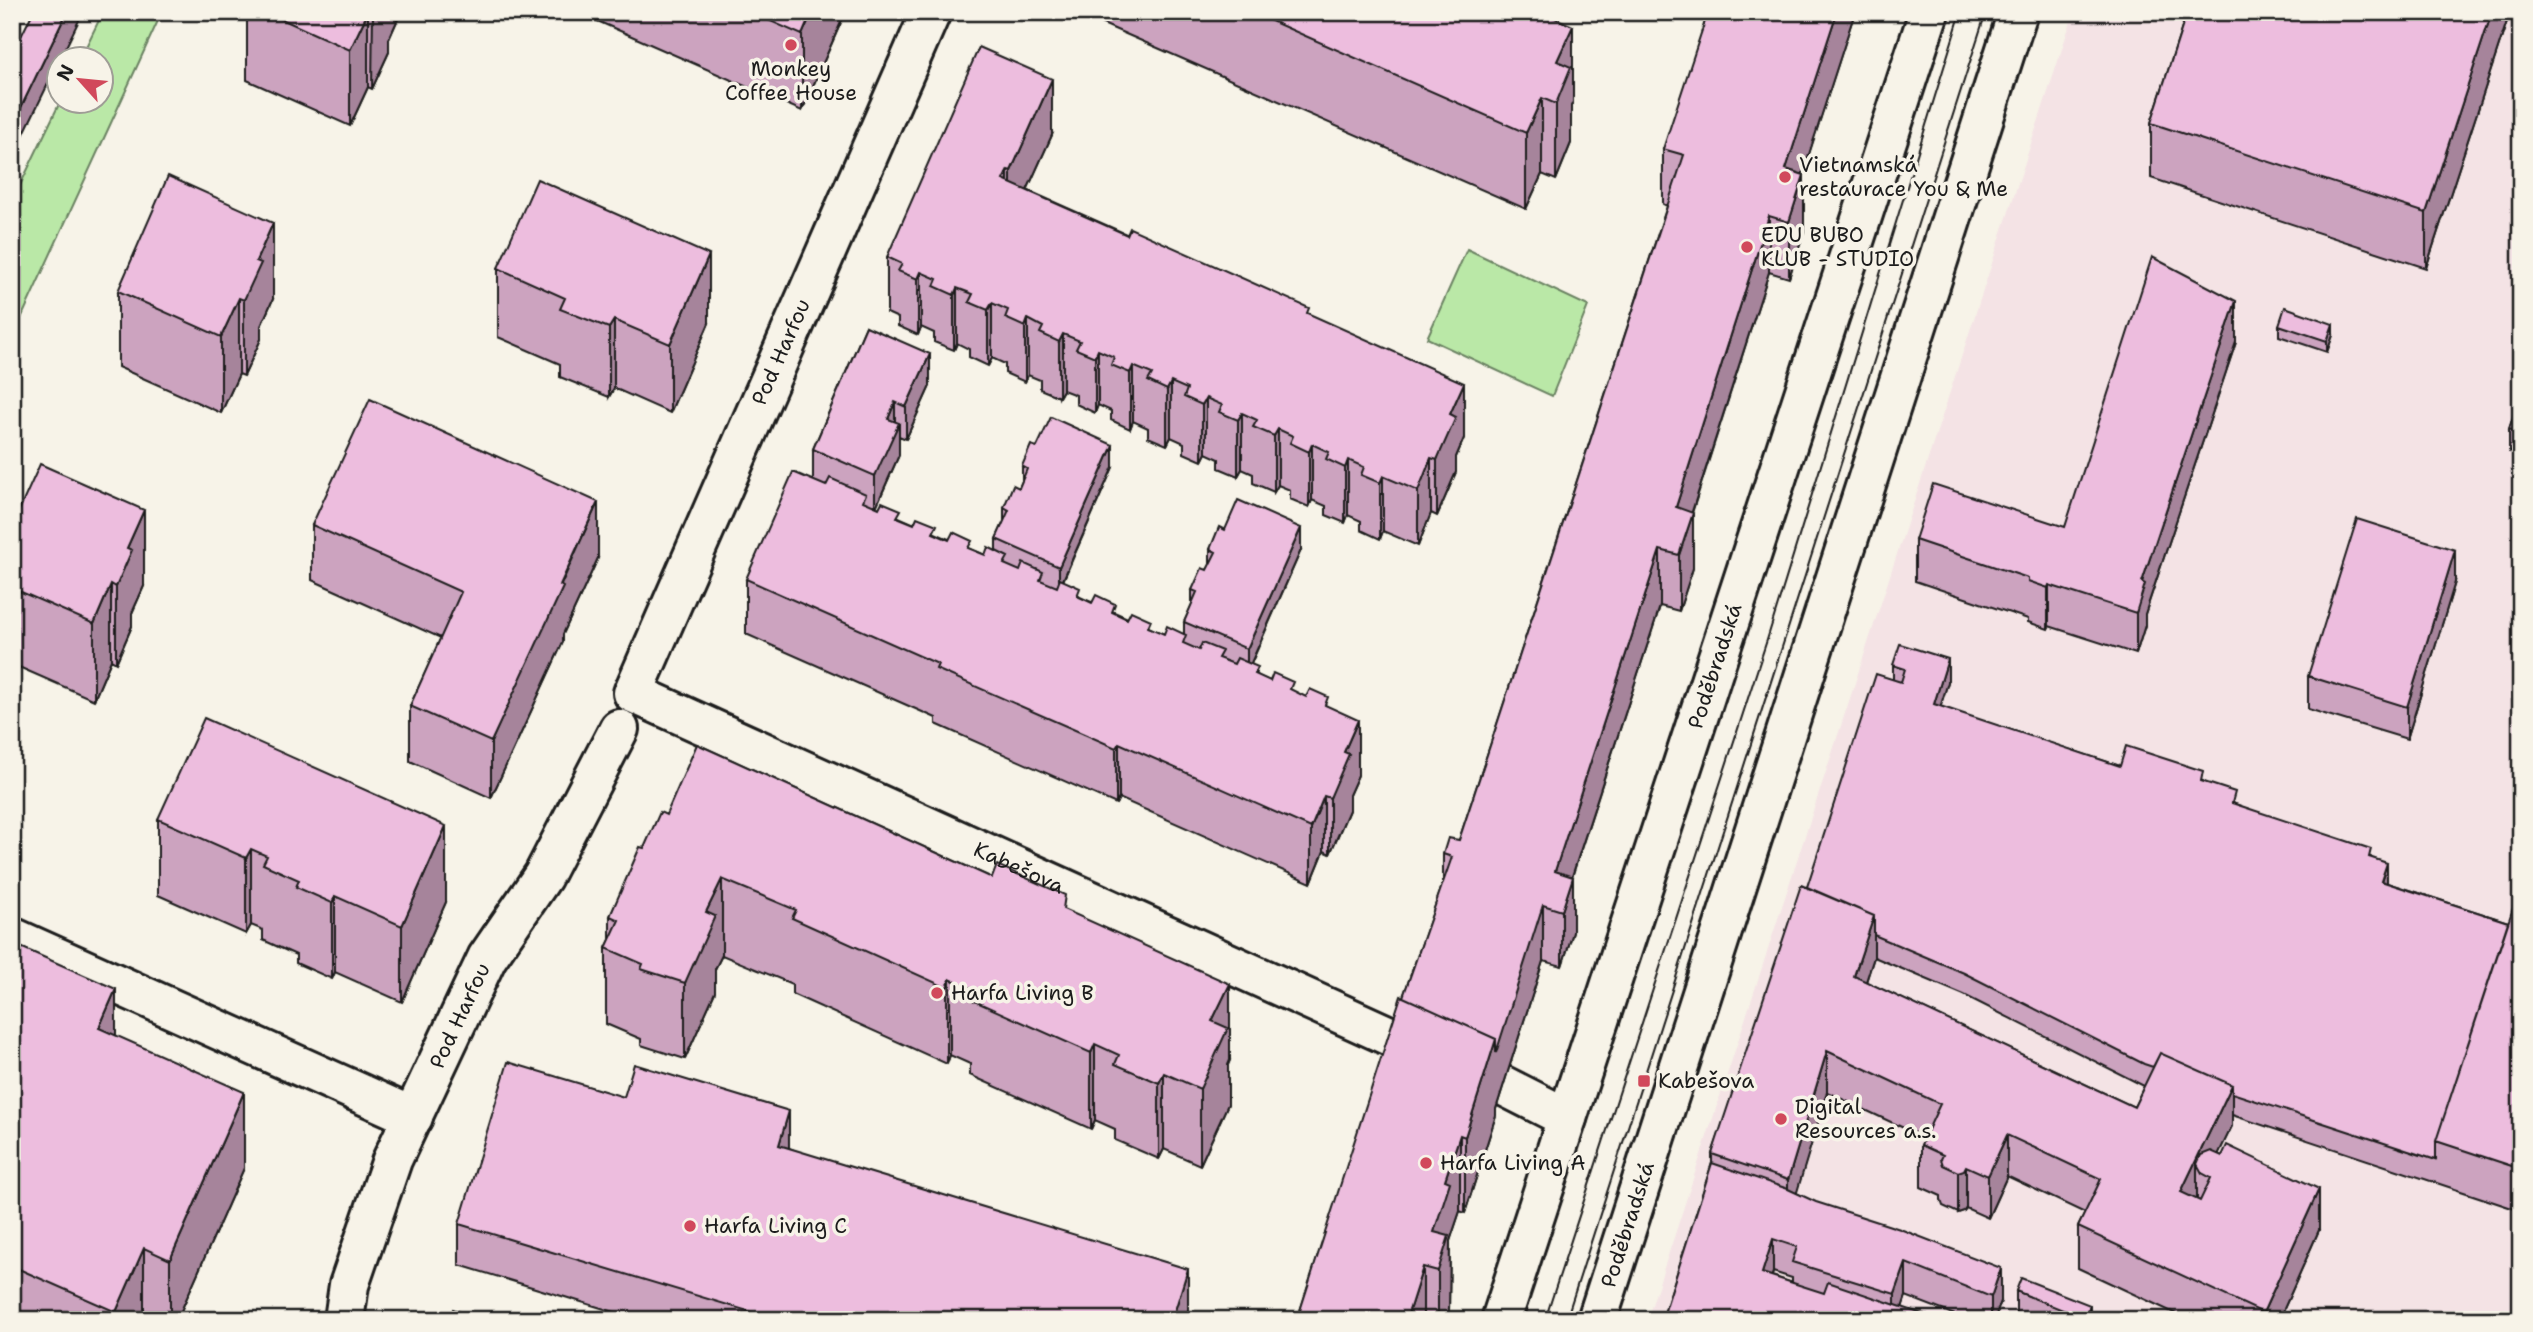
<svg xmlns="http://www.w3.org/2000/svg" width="2533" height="1332" font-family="'Shantell Sans',sans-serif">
	<rect width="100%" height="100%" fill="#f7f3e8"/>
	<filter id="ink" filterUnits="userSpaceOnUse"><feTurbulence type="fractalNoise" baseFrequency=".0143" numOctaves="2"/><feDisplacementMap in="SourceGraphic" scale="14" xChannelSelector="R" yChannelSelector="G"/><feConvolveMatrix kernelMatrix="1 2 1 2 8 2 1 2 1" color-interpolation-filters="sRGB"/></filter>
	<g filter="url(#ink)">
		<path fill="#f4e3e5" d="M2074,12H2521V1320H1647Z"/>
		<path fill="#bae8a7" stroke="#6b8262" stroke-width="2" d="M103,12H162L12,338V202L60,102H102V60L80,59Z
			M1467,249L1588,306L1552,396L1427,338Z"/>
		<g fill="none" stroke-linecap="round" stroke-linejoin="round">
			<defs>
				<g id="street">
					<path id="s1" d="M931,12L633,693L1405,1043"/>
					<path d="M12,937L413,1117"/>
					<path d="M1502,1085L1567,1118"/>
					<path id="s2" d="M344,1320L349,1285L392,1160L487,958L543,876L619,729"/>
				</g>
				<g id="primary">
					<path id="s3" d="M1501,1320L1929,12"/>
					<path id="s4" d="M1597,1320L2018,12"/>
				</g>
			</defs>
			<use href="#street" stroke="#1c1c1c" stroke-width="44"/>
			<use href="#primary" stroke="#1c1c1c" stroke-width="44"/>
			<use href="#street" stroke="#f7f3e8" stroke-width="38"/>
			<use href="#primary" stroke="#f7f3e8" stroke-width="38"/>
			<path stroke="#1c1c1c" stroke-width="2" d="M1545,1320L1767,640L1961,12
				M1566,1320L1986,12"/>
		</g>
		<path fill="#cca3bf" stroke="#1c1c1c" stroke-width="2" fill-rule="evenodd" d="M247,12H401L389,39V52L372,89L368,87L350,126L247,80Z
			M577,12H842V20L802,111Z
			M1096,12H1549L1573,102L1571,106V143L1556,180L1542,174L1526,209L1096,21Z
			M1855,12L1802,175L1804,231L1789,278L1769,272L1692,513L1693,568L1679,611L1660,606L1572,877L1573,932L1562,966L1543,961L1496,1109V1115L1465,1213L1460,1211L1450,1241L1449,1312L1447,1320H1297L1403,997L1443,883V854L1459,840L1667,206L1663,204V149Z
			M2187,12H2510L2426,268L2151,178V123Z
			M1052,135L1027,190L1309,315L1464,438L1456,457V472L1437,516L1431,513L1418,546L1383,531L1380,539L1361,530V521L1348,515L1345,523L1326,515V506L1312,500L1309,507L1290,499V490L1278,485L1274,492L1253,483V474L1242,469L1238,476L1219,468V459L1206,453L1202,461L1184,453V443L1171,437L1167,445L1148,437V428L1133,421L1130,429L1111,420V411L1098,405L1095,413L1076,404V395L1063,390L1059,397L1040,389V380L1028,375L1025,382L1005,373V364L992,358L988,366L969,357V349L957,343L954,350L934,342V333L921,327L918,335L898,326V318L887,313V257Z
			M498,268L709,323L670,413L614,388L609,397L560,377V364L498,337Z
			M118,291L273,299L261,326V339L244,376L239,374L221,413L118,367Z
			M2279,325L2333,335L2327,352L2279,336Z
			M866,326L930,386L906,439L899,436V455L876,507L985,555L996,551V539L1004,522V507L1019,488L1022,481V466L1037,447L1113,467L1063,581L1080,597L1164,634H1184V622L1192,605V590L1207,570L1210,565V549L1225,530L1301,550L1251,664L1258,676L1328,707L1358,775L1349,795V810L1330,854L1324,851L1311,883L1119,798L1116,804L936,724V718L746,634V579L813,480V449Z
			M2236,342L2145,614V625L2136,654L2049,626L2048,629L2028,622V619L1915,581V540L2065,527Z
			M2521,394V455L2509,452V429Z
			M312,525L598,558L563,634V642L491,798L410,761V706L441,638L312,580Z
			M12,526L144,586L132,613V626L116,663L111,660L94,700L12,664Z
			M2455,582L2407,739L2308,709V676Z
			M1893,665L1948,682L1940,707L2120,766L2203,781L2235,804L2371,857L2387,883L2508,922L2521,908V1211L2232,1115V1126L2218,1154L2319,1230L2279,1320H2189L2078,1268V1227L2085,1213L2007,1176L1988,1218L1966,1208L1964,1211L1958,1213L1943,1206L1941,1200V1196L1921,1187V1145L1925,1138L1827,1092L1796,1193L2001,1301L1994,1320H1968L1906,1296L1902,1307L1662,1320L1712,1163V1154L1807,887L1893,679ZM1874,957L1964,995L2144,1086L2134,1107L1866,982ZM1773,1272L1792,1278V1283L1772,1276Z
			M666,815L1230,1060L1228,1065V1104L1200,1165L1164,1149L1159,1159L1115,1140V1129L1095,1120L1091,1129L970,1075V1064L950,1055L947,1064L792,994V984L722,955L715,969V992L685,1059L641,1045V1039L606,1024V948L610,940V916L644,848Z
			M158,819L446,902L402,1002L335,972L332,979L296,963V955L263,940V930L251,925L246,934L158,895Z
			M12,953L116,1035L244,1168L177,1320H12Z
			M789,1148L1188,1310L1185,1320H641L459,1265V1224Z
			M2016,1291L2090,1320H2016Z"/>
		<path fill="#a6849b" stroke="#1c1c1c" stroke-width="2" d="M67,12H83L12,158V126Z
			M368,12V87L350,126V50Z
			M373,12H401L389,39V52L372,89Z
			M812,12H842V20L802,111V35Z
			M1837,12H1855L1790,213L1786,169Z
			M2492,12H2510L2426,268V213Z
			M1573,26V102L1571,106V143L1556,180V104L1557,61Z
			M1052,79V135L1011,226V171Z
			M1542,98V174L1526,209V133Z
			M1008,170V225L1003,180Z
			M1804,175V231L1789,278V222Z
			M1769,216V272L1678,555L1676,507Z
			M273,223V299L261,326V339L244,376V300L256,261Z
			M709,255V323L670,413V344Z
			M921,272V327L918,335V279Z
			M957,288V343L954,350V295Z
			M239,298V374L221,413V337Z
			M2236,301V342L2145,614V625L2136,654V613L2142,582Z
			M992,303V358L988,366V310Z
			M1028,319V375L1025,382V327Z
			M614,320V388L609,397V328Z
			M2333,324V335L2327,352V341Z
			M1063,334V390L1059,397V342Z
			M1098,350V405L1095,413V357Z
			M930,354V386L906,439V407Z
			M1133,366V421L1130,429V373Z
			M1171,382V437L1167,445V390Z
			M1464,383V438L1456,457V472L1437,516V460L1450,414Z
			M1206,398V453L1202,461V405Z
			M895,402V431L899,423V455L875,509V476L888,419Z
			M1242,413V469L1238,476V420Z
			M1278,429V485L1274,492V436Z
			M1312,444V500L1309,507V452Z
			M1113,445V467L1059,589V567Z
			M1431,458V513L1418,546V491Z
			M1348,460V515L1345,523V468Z
			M1383,476V531L1380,539V483Z
			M598,502V558L563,634V642L491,798V742Z
			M144,510V586L132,613V626L116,663V587L127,548Z
			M1693,513V568L1679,611V555Z
			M1301,528V550L1247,672V649Z
			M1660,550V606L1561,910L1555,871Z
			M2455,550V582L2407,739V707Z
			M111,584V660L94,700V624Z
			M2049,585V626L2048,629V588Z
			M1948,659V682L1934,727V704Z
			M1358,720V775L1349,795V810L1330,854V798L1344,752Z
			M1119,743V798L1116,804V748Z
			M1324,796V851L1311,883V828Z
			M446,826V902L402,1002V926Z
			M251,849V925L246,934V858Z
			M2387,863V885L2381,881Z
			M1573,877V932L1562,966V911Z
			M722,879V955L715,969V992L685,1059V983L706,912Z
			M335,896V972L332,979V903Z
			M1543,905V961L1496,1109V1115L1465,1213V1137L1496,1039Z
			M1874,916V957L1854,1018V976Z
			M950,979V1055L947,1064V988Z
			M1230,984V1060L1228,1065V1104L1200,1165V1089L1212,1021Z
			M116,989V1065L99,1028Z
			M1095,1044V1120L1091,1129V1053Z
			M1827,1051V1092L1788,1222V1180Z
			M1164,1073V1149L1159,1159V1083Z
			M2232,1085V1126L2208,1176L2197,1164V1199L2181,1234V1192Z
			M244,1092V1168L177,1320H170V1260Z
			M789,1111V1152L779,1145Z
			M1460,1135V1211L1450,1241L1449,1312L1447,1320H1438V1271L1434,1232L1445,1180Z
			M2007,1135V1176L1988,1218V1176Z
			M1966,1166V1208L1964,1211L1958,1213V1172Z
			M2319,1189V1230L2279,1320H2263V1313Z
			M1773,1239V1272L1762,1305V1273Z
			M144,1248V1320H116V1312Z
			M1906,1263V1296L1898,1320H1895V1294Z
			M1423,1267V1320H1406Z
			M2001,1268V1301L1994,1320H1991V1297Z
			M1188,1269V1310L1185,1320H1172Z
			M2090,1305V1320H2085V1319Z"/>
		<path fill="#edbdde" stroke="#1c1c1c" stroke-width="2" d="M33,12H67L12,126V55Z
			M266,12H368L350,50Z
			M750,12H812L802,35Z
			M1251,12H1546V14L1573,26L1557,61L1571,67L1556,104L1542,98L1526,133Z
			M1708,12H1837L1786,169L1804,175L1789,222L1769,216L1676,507L1693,513L1679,555L1660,550L1555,871L1573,877L1562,911L1543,905L1496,1053V1039L1403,997L1452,857L1443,854L1448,838L1459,840L1684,155L1663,149Z
			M2187,12H2492L2426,213L2151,123Z
			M979,47L1052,79L1011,171L1008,170L1003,180L1127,235L1130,228L1309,308L1307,313L1464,383L1450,414L1456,417L1437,460L1431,458L1418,491L1383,476L1380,483L1361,475L1364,467L1348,460L1345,468L1326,459L1329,452L1312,444L1309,452L1290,443L1293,436L1278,429L1274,436L1253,427L1257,420L1242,413L1238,420L1219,412L1222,405L1206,398L1202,405L1184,397L1187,389L1171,382L1167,390L1148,381L1152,374L1133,366L1130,373L1111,365L1114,357L1098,350L1095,357L1076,349L1080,341L1063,334L1059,342L1040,333L1043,327L1028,319L1025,327L1005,318L1008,310L992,303L988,310L969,302L973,294L957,288L954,295L934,286L937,279L921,272L918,279L898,271L902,264L887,257Z
			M168,176L273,223L256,261L261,263L244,300L239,298L221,337L118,291Z
			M537,179L709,255L670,344L614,320L609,328L560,309L565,298L498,268Z
			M2152,257L2236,301L2142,582L2145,584L2136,613L2049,585L2048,588L2028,581V578L1915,540L1933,484L2065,527Z
			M2285,307L2333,324L2327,341L2279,325Z
			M866,326L930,354L906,407L895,402L888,419L899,423L875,476L813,449Z
			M2521,394V433L2509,429Z
			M370,399L598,502L560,585L563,587L491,742L410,706L461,592L312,525Z
			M1051,417L1113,445L1059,567L996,539L1009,510L1004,507L1013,485L1019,488L1027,469L1022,466L1031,445L1037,447Z
			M40,464L144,510L127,548L132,550L116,587L111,584L94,624L12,588V526Z
			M793,472L826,486L830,478L866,494L863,501L879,508L882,502L901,510L897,517L914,524L917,517L937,525L933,533L949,540L953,532L972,541L968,548L985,555L988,547L1008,557L1004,564L1020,571L1023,563L1043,572L1040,580L1057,587L1060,579L1080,588L1077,596L1092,603L1096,595L1115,604L1112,612L1127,619L1131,611L1151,620L1148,627L1164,634L1167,626L1186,635L1183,643L1199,650L1202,643L1222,651L1218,658L1234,664L1237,658L1258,667L1255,674L1270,681L1273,673L1293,682L1290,689L1306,697L1310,689L1328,697L1325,705L1358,720L1344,752L1349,754L1330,798L1324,796L1311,828L1119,743L1116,748L936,669L938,664L746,579Z
			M1238,500L1301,528L1247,649L1184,622L1197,592L1192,590L1202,568L1207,570L1216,552L1210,549L1219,527L1225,530Z
			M2357,519L2455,550L2407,707L2308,676Z
			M1900,644L1948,659L1934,704L2120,766L2126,746L2203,771L2201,781L2235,792L2232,803L2371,849L2369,857L2387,863L2381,881L2508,922L2436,1141V1160L2232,1093V1085L2160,1053L2153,1067L2144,1064L1964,973L1874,935V916L1807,887L1876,674L1901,682L1905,669L1893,665Z
			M204,718L446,826L402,926L335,896L332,903L296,887L299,880L263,864L267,856L251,849L246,858L158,819Z
			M697,744L992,878L997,865L1065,895L1063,909L1230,984L1212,1021L1228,1028L1200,1089L1164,1073L1159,1083L1115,1064L1119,1055L1095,1044L1091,1053L970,999L975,990L950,979L947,988L792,918L796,910L722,879L706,912L715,916L685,983L641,969L643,964L606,948L619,920L610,916L640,847L644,848L660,812L666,815Z
			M1801,885L1874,916L1854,976L2134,1107L2160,1053L2232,1085L2181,1192L2200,1201L2211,1178L2202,1173L2197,1164L2201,1155L2211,1151L2222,1156L2227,1145L2319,1189L2263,1313L2078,1227L2101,1179L2007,1135L1988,1176L1966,1166L1964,1170L1958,1172L1943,1165L1941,1159L1943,1155L1921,1145L1940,1104L1827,1051L1788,1180L1712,1154Z
			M2514,905L2521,908V1169L2436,1141Z
			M16,945L116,989L99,1028L244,1092L170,1260L144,1248L116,1312L12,1266V953Z
			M1401,996L1496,1039L1465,1137L1460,1135L1445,1180L1450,1182L1434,1232L1449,1236L1438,1271L1423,1267L1406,1320H1297Z
			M508,1062L624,1097L634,1064L789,1111L779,1145L1188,1269L1172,1320H778L459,1224Z
			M1712,1163L1788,1189L1816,1202L1900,1229L2001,1268L1991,1297L1906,1263L1895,1294L1792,1262L1797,1247L1773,1239L1762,1273L1824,1293L1828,1282L1940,1320H1662Z
			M2021,1278L2090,1305L2085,1319L2016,1291Z
			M453,1309L479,1320H449Z"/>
	</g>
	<g fill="#d1495b" stroke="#f7f3e8" stroke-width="2.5">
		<circle cx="791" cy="45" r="7"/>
		<circle cx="1785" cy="177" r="7"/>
		<circle cx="1747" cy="247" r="7"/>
		<circle cx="937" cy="993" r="7"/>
		<rect x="1637" y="1074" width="14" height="14" rx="3.5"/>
		<circle cx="1781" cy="1119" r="7"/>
		<circle cx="1426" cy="1163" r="7"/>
		<circle cx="690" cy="1226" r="7"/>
	</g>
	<g text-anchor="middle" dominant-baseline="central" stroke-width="7" stroke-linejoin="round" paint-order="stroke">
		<g font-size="21" fill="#1c1c1c" stroke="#f7f3e8" text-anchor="start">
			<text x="791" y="69" text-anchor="middle">Monkey<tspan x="791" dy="24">Coffee House</tspan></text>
			<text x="1799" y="165">Vietnamská<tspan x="1799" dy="24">restaurace You &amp; Me</tspan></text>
			<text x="1761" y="235">EDU BUBO<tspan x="1761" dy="24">KLUB - STUDIO</tspan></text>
			<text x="951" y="993">Harfa Living B</text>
			<text x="1658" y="1081">Kabešova</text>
			<text x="1795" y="1107">Digital<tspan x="1795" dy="24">Resources a.s.</tspan></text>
			<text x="1440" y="1163">Harfa Living A</text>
			<text x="704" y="1226">Harfa Living C</text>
		</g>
		<g font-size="21" fill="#1c1c1c" stroke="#f7f3e8">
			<text transform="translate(781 352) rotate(-66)">Pod Harfou</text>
			<text stroke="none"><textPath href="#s3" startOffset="688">Poděbradská</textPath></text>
			<text stroke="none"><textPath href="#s1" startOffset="1167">Kabešova</textPath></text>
			<text stroke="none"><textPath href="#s2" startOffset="327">Pod Harfou</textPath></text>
			<text stroke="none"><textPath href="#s4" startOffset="100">Poděbradská</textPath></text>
		</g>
	</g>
	<rect width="2533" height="1332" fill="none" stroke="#f7f3e8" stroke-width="42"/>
	<rect x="21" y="21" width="2491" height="1290" fill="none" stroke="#1c1c1c" stroke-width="2.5" filter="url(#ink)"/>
	<g transform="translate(80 80) rotate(297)"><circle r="33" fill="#f7f3e8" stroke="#9f9d96" stroke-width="2"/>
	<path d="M0-5L12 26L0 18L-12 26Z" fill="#d1495b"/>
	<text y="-10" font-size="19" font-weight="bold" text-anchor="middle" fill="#1c1c1c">N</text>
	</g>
</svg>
